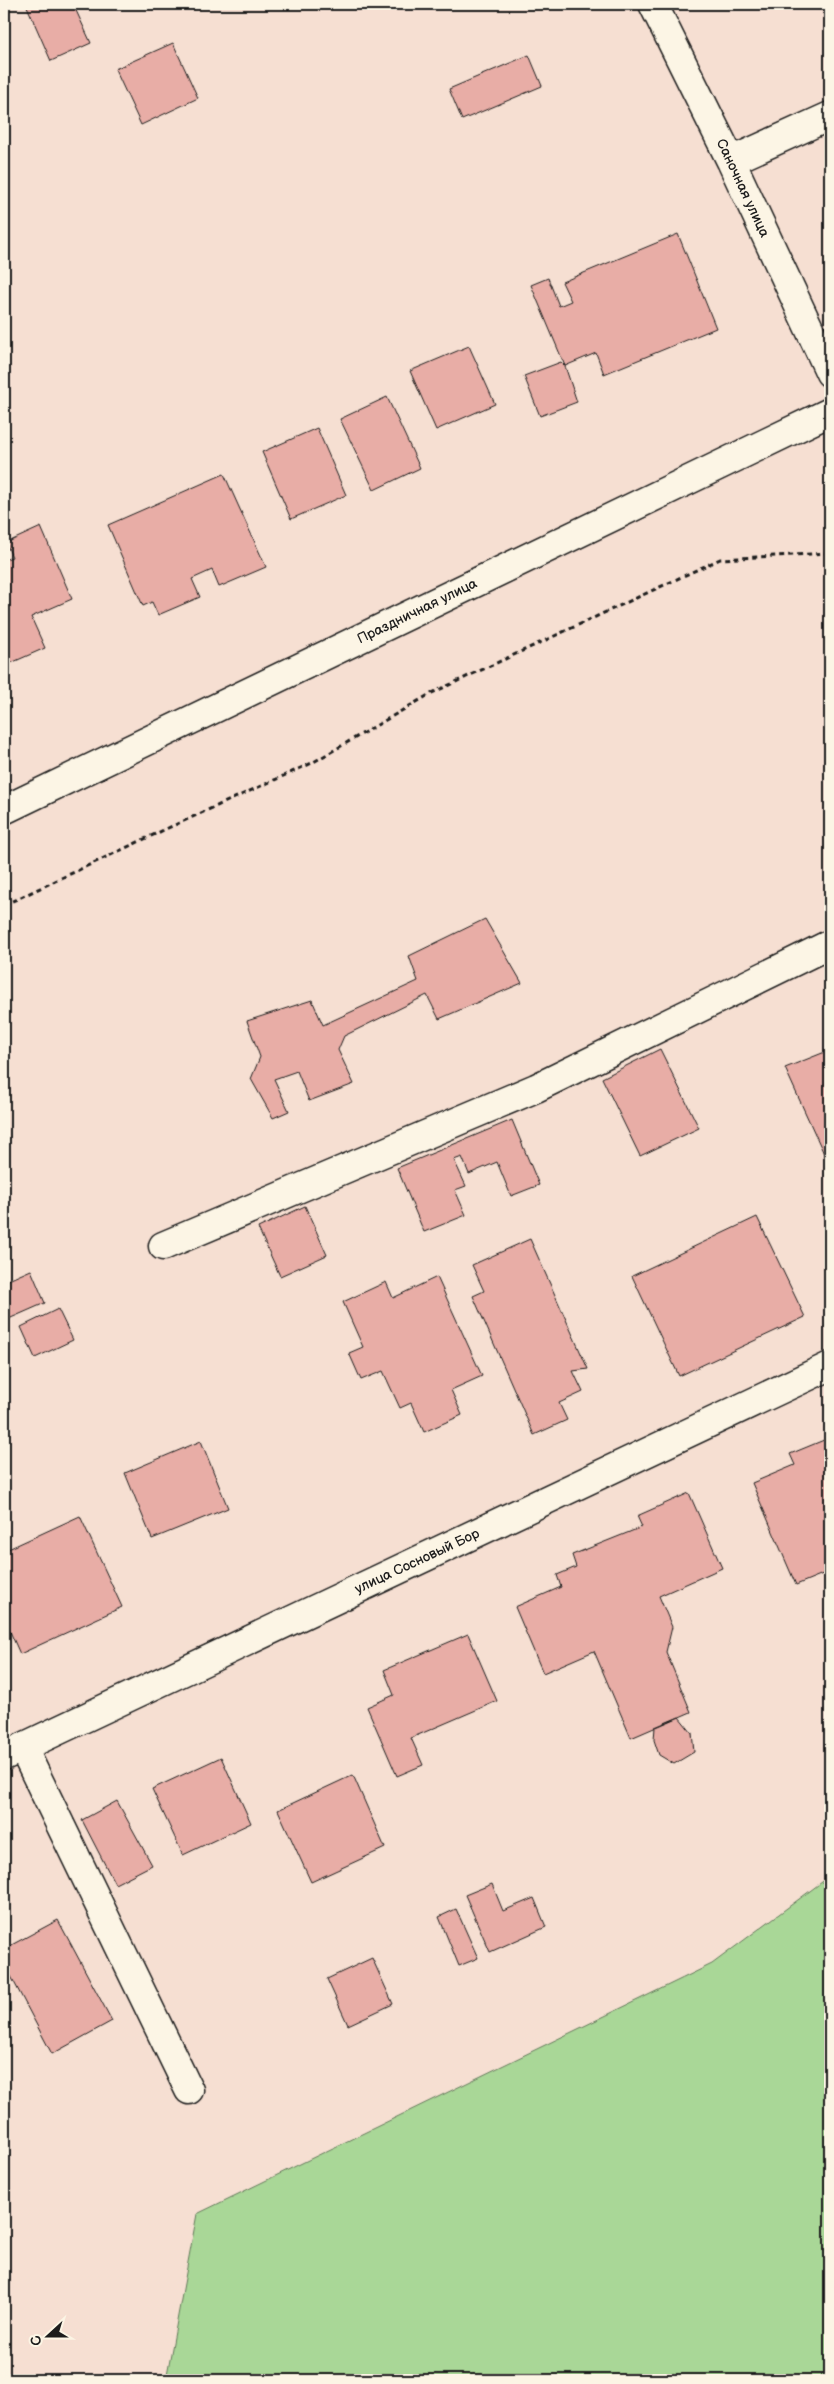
<svg xmlns="http://www.w3.org/2000/svg" width="834" height="2384" font-family="'Balsamiq Sans',sans-serif">
	<rect width="100%" height="100%" fill="#f6dfd2"/>
	<filter id="ink" filterUnits="userSpaceOnUse"><feTurbulence type="fractalNoise" baseFrequency=".02" numOctaves="2"/><feDisplacementMap in="SourceGraphic" scale="10" xChannelSelector="R" yChannelSelector="G"/><feConvolveMatrix kernelMatrix="1 2 1 2 8 2 1 2 1" color-interpolation-filters="sRGB"/></filter>
	<g filter="url(#ink)">
		<path fill="#a9d797" stroke="#627a5a" d="M830,1876V2380H166L197,2214L712,1964Z"/>
		<path fill="#e8ada6" stroke="#1c1c1c" d="M26,4H73L91,43L51,61Z
			M173,43L198,98L141,125L115,69Z
			M529,55L542,86L462,120L449,89Z
			M678,234L716,328L604,374L596,353L565,366L531,285L548,278L559,306L571,301L562,282Z
			M469,346L495,404L436,430L410,371Z
			M561,362L565,366L577,402L540,416L524,376Z
			M387,397L420,468L374,490L340,419Z
			M317,428L346,495L291,519L262,452Z
			M224,474L266,567L219,587L212,570L192,579L200,597L158,615L152,602L143,606L108,525Z
			M41,527L72,599L31,617L45,648L4,666V560L12,557L6,543Z
			M485,919L522,983L439,1019L427,995L344,1036L338,1050L354,1084L309,1101L297,1071L274,1079L289,1111L273,1118L251,1079L260,1057L247,1021L312,1000L323,1025L418,981L409,956Z
			M660,1049L699,1128L640,1156L602,1078Z
			M830,1050V1167L785,1068Z
			M512,1120L539,1185L511,1196L497,1162L469,1174L462,1157L454,1160L466,1186L455,1190L466,1215L424,1232L397,1168Z
			M305,1206L327,1255L280,1276L258,1228Z
			M757,1217L805,1317L679,1376L632,1276Z
			M530,1239L588,1369L573,1371L583,1392L559,1403L567,1420L534,1435L473,1296L484,1291L472,1265Z
			M31,1270L45,1303L4,1321V1282Z
			M437,1277L482,1376L451,1390L462,1415L424,1432L411,1403L400,1408L383,1371L361,1380L349,1353L363,1347L343,1302L386,1282L393,1298Z
			M58,1309L73,1340L35,1358L21,1327Z
			M824,1440L830,1452V1571L796,1585L752,1483L795,1465L790,1454Z
			M201,1441L228,1508L152,1539L125,1473Z
			M689,1493L722,1568L659,1596L672,1627L666,1652L691,1712L631,1738L594,1651L543,1673L515,1607L561,1587L557,1575L576,1567L572,1555L642,1527L637,1516Z
			M80,1516L122,1607L20,1654L4,1618V1551Z
			M468,1634L497,1701L411,1738L423,1765L397,1776L367,1707L394,1695L384,1670Z
			M679,1717L692,1733L694,1752L674,1764L659,1755L654,1740L655,1727Z
			M221,1757L251,1823L183,1855L152,1789Z
			M353,1775L385,1848L311,1882L278,1810Z
			M117,1801L152,1865L115,1884L82,1820Z
			M492,1884L503,1911L534,1898L546,1927L490,1952L465,1895Z
			M456,1909L478,1958L459,1966L439,1917Z
			M58,1920L112,2021L52,2054L4,1963V1949Z
			M372,1958L393,2004L348,2025L327,1979Z"/>
		<g fill="none" stroke-linecap="round" stroke-linejoin="round">
			<defs>
				<path id="minor" d="M653,4L731,161L830,373
					M731,161L830,116
					M4,810L830,412
					M163,1246L536,1088L830,944
					M23,1748L189,2090
					M4,1756L830,1366"/>
			</defs>
			<use href="#minor" stroke="#1c1c1c" stroke-width="31"/>
			<path stroke="#1c1c1c" stroke-width="3" stroke-dasharray="5 4" stroke-linecap="butt" d="M4,905L168,828L312,763L432,693L720,559L830,553"/>
			<use href="#minor" stroke="#fcf5e5" stroke-width="28"/>
		</g>
	</g>
	<g text-anchor="middle" dominant-baseline="central" stroke-width="4.5" stroke-linejoin="round" paint-order="stroke">
		<g font-size="14" fill="#1c1c1c" stroke="#fcf5e5">
			<text transform="translate(743 188) rotate(65)">Саночная улица</text>
			<text transform="translate(417 611) rotate(-26)">Праздничная улица</text>
			<text transform="translate(417 1561) rotate(-25)">улица Сосновый Бор</text>
		</g>
	</g>
	<rect width="834" height="2384" fill="none" stroke="#fcf5e5" stroke-width="20"/>
	<rect x="10" y="10" width="814" height="2364" fill="none" stroke="#1c1c1c" stroke-width="2" filter="url(#ink)"/>
	<g transform="translate(48 2336) rotate(249)" stroke="#fcf5e5" stroke-width="4" paint-order="stroke">
	<path d="M0-4L9 19L0 12L-9 19Z" fill="#1c1c1c"/>
	<text y="-8" font-size="14" font-weight="bold" text-anchor="middle" fill="#1c1c1c">С</text>
	</g>
</svg>
